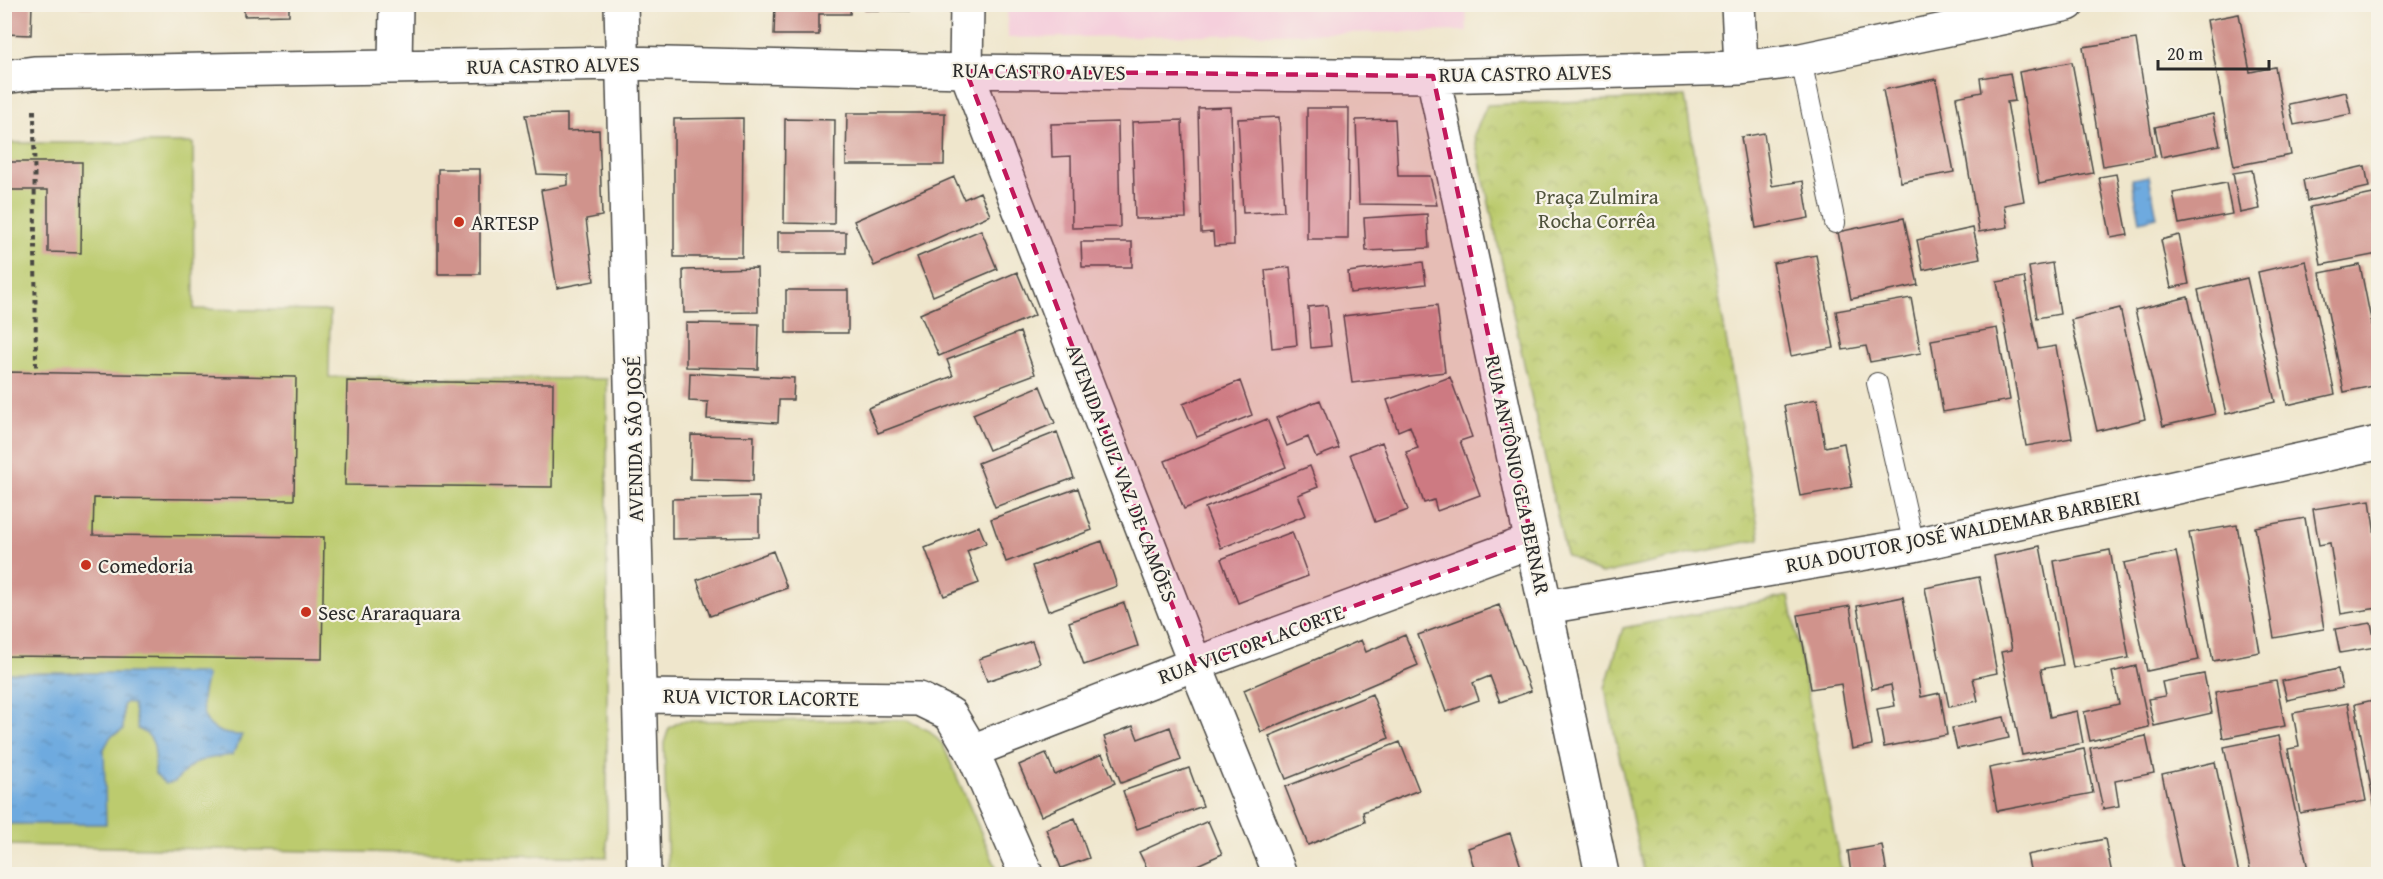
<svg xmlns="http://www.w3.org/2000/svg" width="2383" height="879" font-family="'Gentium Book Plus',serif">
	<defs>
		<pattern id="park-crowns" width="20" height="18" patternUnits="userSpaceOnUse" patternTransform="scale(1.5)"><rect width="20" height="18" fill="#bccb6e"/><path d="M2 6a3 3 0 1 1 6 0M12 15a3 3 0 1 1 6 0" fill="none" stroke="#a2ae5f"/></pattern>
		<pattern id="water-ripples" width="26" height="14" patternUnits="userSpaceOnUse" patternTransform="scale(1.5)"><rect width="26" height="14" fill="#6eaadf"/><path d="M2 4q2-2 4 0t4 0M15 11q2-2 4 0t4 0" fill="none" stroke="#5b8bb5"/></pattern>
	</defs>
	<rect width="100%" height="100%" fill="#f7f3e8"/>
	<filter id="ink" filterUnits="userSpaceOnUse"><feTurbulence type="fractalNoise" baseFrequency=".0167" numOctaves="2"/><feDisplacementMap in="SourceGraphic" scale="12" xChannelSelector="R" yChannelSelector="G"/><feConvolveMatrix kernelMatrix="1 2 1 2 8 2 1 2 1" color-interpolation-filters="sRGB"/></filter>
	<filter id="wash" filterUnits="userSpaceOnUse"><feTurbulence type="fractalNoise" baseFrequency=".008" numOctaves="4" result="noise"/><feDisplacementMap in="SourceGraphic" scale="24" xChannelSelector="R" yChannelSelector="G"/><feGaussianBlur stdDeviation="1.35" result="paint"/><feColorMatrix in="noise" values="0 0 0 0 0 0 0 0 0 0 0 0 0 0 0 0 0 1.4 0 .05"/><feComposite in="paint" operator="in"/></filter>
	<g filter="url(#wash)">
		<rect width="100%" height="100%" fill="#efe6cc"/>
		<path fill="#f5cfdc" d="M1007,5H1466L1467,31L1008,38Z"/>
		<path fill="#bccb6e" stroke="#747b4c" stroke-width="1.5" d="M5,143H193L194,309L330,311L329,377L607,379V857L5,845Z
			M681,721L906,720L930,731L943,745L999,874H668L664,743L669,728Z"/>
		<path fill="url(#park-crowns)" stroke="#747b4c" stroke-width="1.5" d="M1685,97L1760,539L1601,574L1566,555L1474,135L1487,105Z
			M1789,596L1842,874H1644L1605,688L1623,628Z"/>
		<path fill="url(#water-ripples)" stroke="#4c6a85" stroke-width="1.5" d="M2149,176L2157,217L2140,221L2132,179Z
			M5,673H204L207,677C196,709 202,736 242,735L232,755C201,760 196,757 175,782L165,784L155,774C154,755 160,738 138,729L133,704L126,702L123,705V730L111,736L104,749L106,824H5Z"/>
		<g id="blocks">
			<path fill="#d0938c" d="M4,4H32L31,35L4,34Z
				M80,4H138V7H80Z
				M244,4H289V15L244,16Z
				M775,4H851L850,14H819V35H774Z
				M864,4H918V11L864,10Z
				M296,5H338V7H296Z
				M2239,14L2250,72L2275,67L2291,155L2234,166L2207,20Z
				M2136,39L2155,157L2103,166L2083,47Z
				M2072,62L2093,173L2039,184L2019,72Z
				M2010,73L2015,101L2007,102L2024,201L2004,205L2008,227L1979,232L1956,97L1982,92L1980,78Z
				M1936,79L1954,172L1901,182L1883,90Z
				M2346,92L2351,114L2294,125L2289,104Z
				M1231,107L1234,245L1214,246L1213,232L1201,233L1198,108Z
				M1307,108H1349L1348,239H1307Z
				M847,113H945L944,165H846Z
				M567,114V131L599,130L602,216L586,219L594,281L557,288L541,190L568,185V175L537,174L525,115Z
				M2213,114L2220,145L2161,157L2155,127Z
				M1279,117L1284,211L1243,213L1238,119Z
				M743,118L742,257H674V119Z
				M785,119L835,120L834,224L784,223Z
				M1395,119L1398,176H1430L1437,205L1359,204L1356,120Z
				M1182,120L1186,218L1135,219L1132,122Z
				M1118,122L1120,227L1072,228L1071,156L1052,157L1051,124Z
				M1764,133L1772,186L1803,181L1809,218L1756,228L1741,137Z
				M4,162H82L81,253L48,252V190H4Z
				M2365,166L2369,187L2307,201L2303,180Z
				M438,169H480V274H438Z
				M2252,170L2260,209L2240,213L2233,173Z
				M2116,174L2128,235L2111,238L2099,177Z
				M954,177L964,199L980,192L990,215L874,266L854,221Z
				M2226,183L2232,214L2179,224L2173,193Z
				M2378,193V254L2321,265L2310,207Z
				M1427,214L1429,248L1366,251L1364,218Z
				M1904,218L1918,285L1851,299L1838,232Z
				M1973,228L1980,258L1923,270L1917,240Z
				M981,230L997,269L933,296L917,257Z
				M778,232H846V253H778Z
				M2179,235L2189,284L2171,288L2161,240Z
				M1081,242H1132V267H1082Z
				M1816,255L1834,348L1791,356L1773,263Z
				M2306,261L2335,394L2287,405L2258,272Z
				M1423,262L1426,284L1350,293L1348,272Z
				M2052,263L2060,314L2037,318L2029,267Z
				M2360,265L2373,330L2378,329V385L2344,392L2320,273Z
				M1290,267L1297,345L1272,348L1265,270Z
				M757,268L758,312L684,313L683,270Z
				M1017,272L1035,315L939,356L920,314Z
				M2024,277L2038,349L2056,346L2072,438L2026,446L1997,282Z
				M2247,278L2275,402L2226,414L2198,290Z
				M786,290H848V333H786Z
				M2188,297L2215,414L2163,426L2135,310Z
				M1911,298L1921,353L1870,362L1866,346L1843,350L1836,311Z
				M1327,305L1331,346L1311,348L1308,307Z
				M1437,305L1445,372L1352,383L1343,316Z
				M2120,308L2145,419L2097,431L2071,320Z
				M686,323L759,324L758,369L686,367Z
				M1997,328L2010,400L1943,412L1931,340Z
				M1020,332L1035,374L878,433L868,408L953,376L947,360Z
				M4,372L296,377L294,500L94,498L93,535L324,537L322,659L4,656Z
				M690,373L794,378L793,400H779L778,423L707,419L708,402L689,401Z
				M1450,377L1472,437L1460,441L1480,495L1437,511L1434,500L1424,503L1406,452L1418,448L1410,426L1398,431L1387,400Z
				M347,381L553,383L552,487L345,485Z
				M1240,381L1252,415L1197,437L1183,404Z
				M1040,386L1055,423L989,450L973,414Z
				M1817,399L1825,447L1844,443L1852,487L1800,496L1784,405Z
				M1320,400L1339,448L1316,457L1308,437L1287,446L1276,418Z
				M1267,419L1286,467L1184,509L1165,461Z
				M1057,432L1074,478L995,507L978,463Z
				M691,435L754,436L753,481L690,479Z
				M1382,442L1408,510L1375,522L1350,454Z
				M1310,466L1318,487L1298,495L1306,515L1221,548L1205,508Z
				M1078,488L1092,530L1006,562L991,519Z
				M759,497V537L672,539V499Z
				M2370,500L2378,557V608L2341,614L2330,543L2319,545L2313,509Z
				M2305,518L2324,629L2274,638L2255,527Z
				M2237,525L2260,652L2213,661L2189,533Z
				M979,526L986,543L967,551L979,583L944,596L925,548Z
				M1292,532L1308,576L1238,603L1221,559Z
				M1102,541L1117,586L1048,611L1032,566Z
				M2040,546L2063,665L2041,669L2050,717L2077,711L2083,743L2022,755L2001,652L2012,650L1994,556Z
				M2110,550L2129,658L2073,668L2054,561Z
				M773,551L787,588L710,616L697,580Z
				M2176,552L2199,660L2147,671L2124,563Z
				M1979,577L1997,673L1973,678L1978,701L1949,707L1925,588Z
				M1903,597L1921,697L1940,693L1947,735L1884,747L1877,709L1895,706L1891,685L1872,689L1857,606Z
				M1124,603L1138,646L1084,665L1069,622Z
				M1499,605L1531,691L1500,702L1490,676L1473,683L1479,700L1446,712L1418,635Z
				M1850,606L1872,745L1852,749L1841,684L1811,689L1798,615Z
				M2371,623L2376,647L2340,653L2335,629Z
				M1405,635L1418,665L1261,732L1244,690L1361,640L1366,652Z
				M1032,641L1040,663L987,681L979,659Z
				M2136,666L2149,727L2090,741L2084,712L2119,704L2112,672Z
				M2338,669L2342,688L2287,700L2282,681Z
				M2204,674L2212,713L2154,726L2148,699L2165,696L2162,682Z
				M2276,681L2285,726L2223,738L2215,692Z
				M1372,694L1389,738L1286,779L1269,736Z
				M2378,699V819H2377L2355,704Z
				M2348,703L2366,801L2300,813L2288,749L2299,747L2293,713Z
				M2004,717L2009,738L1957,749L1952,728Z
				M1133,726L1138,739L1170,727L1181,760L1121,783L1104,737Z
				M2146,736L2154,773L2115,781L2119,806L2103,809L2090,748Z
				M2279,736L2309,874H2251L2224,747Z
				M1400,742L1419,790L1363,812L1365,822L1308,845L1285,787Z
				M2084,749L2093,793L1997,811L1989,768Z
				M1046,753L1055,775L1102,754L1115,783L1041,816L1019,765Z
				M2215,762L2239,874H2183L2162,774Z
				M1189,768L1203,806L1137,829L1123,791Z
				M1075,818L1089,858L1061,868L1046,829Z
				M1208,821L1222,854L1177,874H1150L1139,852Z
				M1510,833L1521,867L1498,874H1476L1468,848Z
				M2105,839L2112,874H2031L2027,855Z
				M1882,845L1887,874H1851L1848,851Z"/>
		</g>
	</g>
	<g filter="url(#ink)">
		<use href="#blocks" fill-opacity="0" stroke="#484743" stroke-width="1.5"/>
		<g fill="none" stroke-linecap="round" stroke-linejoin="round">
			<defs>
				<path id="lane" d="M1801,60L1835,223
					M1877,383L1914,545"/>
				<path id="street" d="M621,4L644,874
					M967,4L966,71L1195,664L1280,874
					M1738,4L1741,68
					M395,67L396,4
					M1433,76L1602,874
					M4,77L34,73L624,63L966,71L1433,76L1741,68L1801,60L2068,4
					M1546,607L1914,545L2378,443
					M640,696L919,699L950,714L972,751L1026,874
					M972,751L1195,664L1532,541"/>
			</defs>
			<use href="#lane" stroke="#484743" stroke-width="22"/>
			<use href="#street" stroke="#484743" stroke-width="36"/>
			<path stroke="#484743" stroke-width="4" stroke-dasharray="4.5 4.5" stroke-linecap="butt" d="M34,110L36,372"/>
			<use href="#lane" stroke="#fff" stroke-width="20"/>
			<use href="#street" stroke="#fff" stroke-width="33"/>
		</g>
	</g>
	<path fill="#c2185b" fill-opacity="0.2" stroke="#c2185b" stroke-width="4.5" stroke-dasharray="12 8" stroke-linejoin="round" d="M966,71L1433,76L1532,541L1195,664Z"/>
	<g fill="#c8321e" stroke="#f7f3e8" stroke-width="2">
		<circle cx="459" cy="222" r="6"/>
		<circle cx="86" cy="565" r="6"/>
		<circle cx="306" cy="612" r="6"/>
	</g>
	<g text-anchor="middle" dominant-baseline="central" stroke-width="4.5" stroke-linejoin="round" paint-order="stroke">
		<g font-size="21" fill="#2b2b2b" stroke="#f7f3e8">
			<text transform="translate(553 65) rotate(-1)">RUA CASTRO ALVES</text>
			<text transform="translate(1039 71) rotate(1)">RUA CASTRO ALVES</text>
			<text transform="translate(1525 73) rotate(-1)">RUA CASTRO ALVES</text>
			<text transform="translate(634 439) rotate(-91)">AVENIDA SÃO JOSÉ</text>
			<text transform="translate(1122 473) rotate(69)">AVENIDA LUIZ VAZ DE CAMÕES</text>
			<text transform="translate(1518 475) rotate(78)">RUA ANTÔNIO GEA BERNAR</text>
			<text transform="translate(1963 531) rotate(-11)">RUA DOUTOR JOSÉ WALDEMAR BARBIERI</text>
			<text transform="translate(1251 644) rotate(-20)">RUA VICTOR LACORTE</text>
			<text transform="translate(761 697) rotate(1)">RUA VICTOR LACORTE</text>
		</g>
		<g font-size="21" fill="#4f533c" stroke="#f7f3e8">
			<text x="1597" y="196">Praça Zulmira<tspan x="1597" dy="24">Rocha Corrêa</tspan></text>
		</g>
		<g font-size="21" fill="#2b2b2b" stroke="#f7f3e8" text-anchor="start">
			<text x="471" y="222">ARTESP</text>
			<text x="98" y="565">Comedoria</text>
			<text x="318" y="612">Sesc Araraquara</text>
		</g>
	</g>
	<rect width="2383" height="879" fill="none" stroke="#f7f3e8" stroke-width="24"/>
	<path d="M2158 60v9h111v-9" fill="none" stroke="#2b2b2b" stroke-width="3"/>
	<text x="2167" y="60" font-size="18" fill="#2b2b2b" stroke="#f7f3e8" stroke-width="4.5" paint-order="stroke">20 m</text>
</svg>
